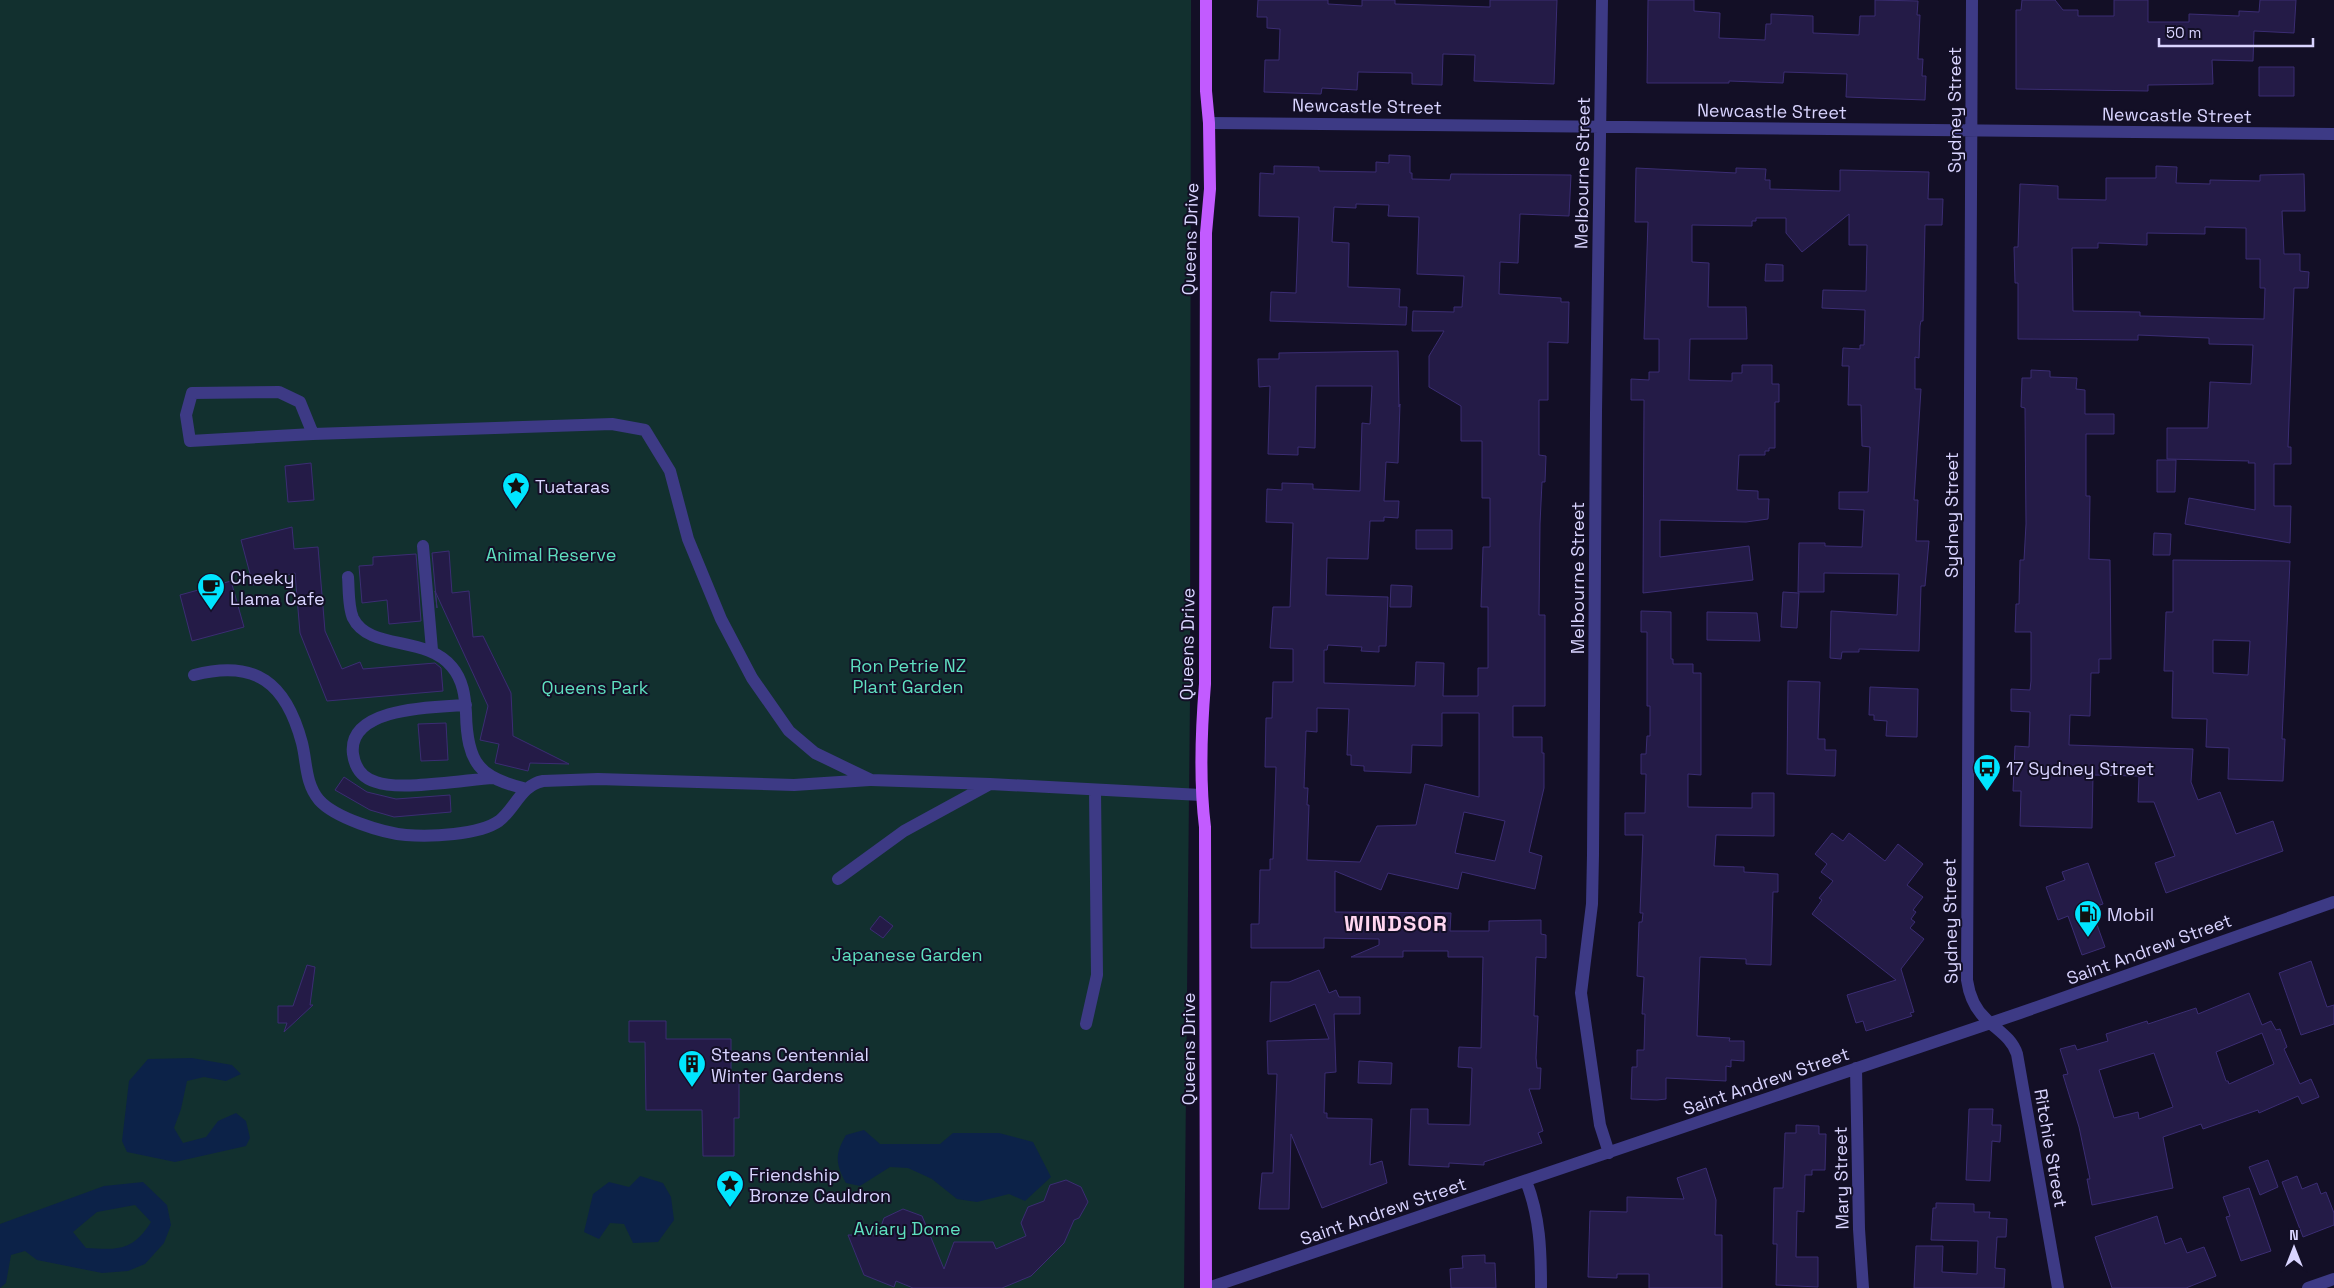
<svg xmlns="http://www.w3.org/2000/svg" width="2334" height="1288" font-family="'Space Grotesk',sans-serif">
	<rect width="100%" height="100%" fill="#130f26"/>
	<path fill="#12302f" d="M0,0H1191L1190,698L1184,1288H0Z"/>
	<path fill="#0c2248" fill-rule="evenodd" d="M192,1058L232,1065L241,1074L226,1081L204,1077L187,1081L181,1109L174,1128L183,1143L206,1137L218,1121L236,1113L246,1121L250,1138L246,1146L175,1162L127,1152L122,1141L129,1081L148,1059Z
		M864,1130L880,1144H940L953,1133H999L1033,1142L1051,1177L1025,1201L1009,1194L977,1202L957,1199L932,1179L908,1168L890,1167L860,1186L846,1183C835,1163 835,1154 846,1135Z
		M640,1176L663,1183L671,1197L674,1220L658,1242L633,1243L624,1224L610,1223L599,1239L584,1232L593,1194L609,1182L629,1187Z
		M143,1182L167,1205L171,1225L164,1243L145,1264L128,1271L102,1273L37,1260L25,1251L11,1255L6,1283L0,1288V1224L104,1186ZM135,1205L151,1222C133,1251 118,1250 86,1248L73,1232L97,1212Z"/>
	<path fill="#241b47" stroke="#3b2d73" fill-rule="evenodd" d="M1258,0H1328V4L1362,6V0H1395V4L1490,7V0H1557L1554,84L1474,81L1475,55L1443,54L1442,85L1412,84V73L1358,72L1357,90L1322,88L1321,94L1264,92L1265,60H1279L1280,29L1267,28V17H1257Z
		M1648,0H1694V11L1720,13L1719,38L1765,40L1766,24H1771V14L1813,16V33L1859,35L1860,16H1875V0L1918,1L1917,15H1920L1918,59H1923L1922,76H1926L1925,100L1846,97L1847,74L1784,72L1783,83L1729,81V83H1647Z
		M2022,0H2055L2063,10H2078V16H2114V0H2148V22H2189V14L2239,16V11L2259,12L2260,0H2296L2294,33L2254,31L2253,61L2212,60L2213,84L2148,85V91L2016,89V10H2021Z
		M2259,67H2294V96H2259Z
		M1389,155L1410,156V173H1412V179L1450,180L1451,174L1571,175L1569,216L1520,214L1518,263L1500,262L1499,294L1561,298V302H1569L1568,343L1548,342V400H1539V455L1546,456L1545,482H1542L1540,524L1539,615H1545V706H1513V737H1542V753H1544V788L1529,852L1542,856L1535,889L1462,872L1458,889L1388,873L1381,890L1335,871V912L1451,913L1450,931H1489V921L1541,920V934L1546,935V958L1536,957L1534,1016H1538L1536,1058L1537,1068H1541L1540,1089H1529L1543,1131L1538,1133L1542,1143L1484,1162V1165L1449,1163V1167L1409,1165L1411,1109H1428V1124L1470,1125L1472,1068L1458,1067L1459,1047L1481,1048L1483,957H1448V951H1403V957H1351L1379,945V939L1324,938V948H1251V924H1259L1260,870H1270V859H1273L1276,767H1265L1266,718H1272L1273,682H1293V649L1270,648L1273,607H1290L1293,523L1266,522L1267,489L1282,490V483L1313,484V489L1360,491L1362,423L1370,424L1372,386H1316L1315,448L1298,447V455L1268,454L1270,386L1259,387L1258,359H1279V353L1398,351L1399,407L1400,404L1398,463L1386,462L1384,501H1399L1398,518L1384,517V521H1370L1368,559L1327,558L1326,595L1388,597L1386,646H1379V652L1361,651L1362,647L1328,645L1327,650H1324V683L1415,686L1416,662L1444,663L1443,696H1478V668H1488V607H1481L1483,547H1490V498H1482V441H1461V406L1429,387V356L1444,331H1412L1413,311L1454,312V307H1462L1464,276L1417,274L1419,217L1388,216L1389,205L1356,204V208L1334,207L1332,242L1349,243L1348,287L1400,289L1399,307H1407L1406,325L1270,321L1271,292L1296,293L1299,217L1259,216L1260,173L1274,174V166L1319,167V171L1376,172V162L1389,163ZM1317,708L1349,709L1347,755H1351V765L1364,766V771L1390,772L1411,773L1412,745L1442,746V713H1479V797L1425,784L1416,825L1377,826L1360,862L1307,860L1309,805H1307L1308,788H1304L1306,731L1317,732ZM1464,812L1505,821L1495,861L1455,853Z
		M2156,166L2177,167L2176,183L2210,184V180L2260,181V175L2304,174L2305,211H2282L2284,254H2300V271L2309,272L2308,288H2294L2288,447H2291V464H2274V506H2291L2290,543L2185,524L2189,498L2255,510V463H2248L2249,461L2167,459V428H2208L2210,382L2251,384L2253,345L2209,344V338L2138,335V340L2018,339V283H2015L2014,247H2018L2020,184L2058,186V199L2106,200V178H2156ZM2205,227L2246,228V259H2260V288H2265L2264,319L2140,316V312L2073,311L2072,248H2098V243L2147,245V233L2205,234Z
		M1636,168L1736,173V168L1766,169L1765,180H1770V189L1840,191V170L1929,172L1928,199H1943L1942,225H1925L1923,321H1921L1920,326L1919,358L1915,357V389H1921L1914,500H1918L1916,541H1929L1925,586H1921L1919,651L1859,649V652H1842L1841,659L1830,658L1831,611L1897,615L1899,574L1824,573V592H1798L1799,543H1825V546L1862,547L1864,510L1839,509V492H1868L1870,447L1862,446L1861,405H1848L1849,366H1842L1843,348L1860,349V345H1864L1865,310L1822,308L1823,290L1866,291L1867,245H1849V214L1802,252L1786,233V218H1756V221H1752V226L1692,225V262L1709,263L1708,307H1746L1747,339H1690L1689,380L1732,381V373H1742V365H1772V384H1779V402H1775V448H1769V451H1765V455H1739L1737,490L1758,491V499H1769L1768,519L1746,522L1660,520V557L1749,546L1753,580L1643,593L1644,400H1631V379L1649,380V372H1659V339H1644L1648,222H1635Z
		M1766,264L1783,265V281H1765Z
		M2031,370L2050,371V377L2077,378L2076,389L2085,390V414H2114V434H2086V496H2090L2089,559L2110,560L2111,659H2099V673H2091L2090,716L2070,715L2069,745L2193,749L2191,782L2198,800L2220,792L2236,834L2273,821L2283,851L2166,893L2155,863L2175,856L2154,802H2138L2139,776L2093,775L2092,828L2020,826L2021,791H2013L2015,746L2029,747L2030,712L2011,711V689L2030,690L2031,681V632H2015L2016,604H2019L2020,560H2024L2026,524L2025,408L2021,407L2022,378H2031Z
		M2157,460H2176L2175,492H2157Z
		M311,463L314,500L288,502L285,466Z
		M292,527L294,549L318,547L325,631L342,669L360,662L363,669L435,663L441,668L443,691L327,701L300,633L295,573L253,585L241,540Z
		M1416,530H1452V549H1416Z
		M2154,533L2171,534L2170,555H2153Z
		M449,551L452,593L469,591L473,637L483,636L511,693L513,736L569,764L530,763L528,771L495,763L499,744L480,740L488,706L435,591L437,608L432,553Z
		M416,554L421,621L389,624L387,600L362,603L359,566L373,565V557Z
		M2173,560L2290,561L2282,739H2285L2283,781L2228,779L2229,748L2206,747L2207,719L2172,718L2173,671H2164L2166,612H2173ZM2213,640L2250,641L2248,675L2213,673Z
		M231,581L244,627L192,641L180,595Z
		M1391,585L1412,586L1411,607H1390Z
		M1783,592L1799,593L1797,628L1781,627Z
		M1641,611L1671,612V659H1673V664H1693V673H1701V775L1688,774V807L1752,808V793H1774V836L1716,835L1714,866L1744,867V872L1778,874V892H1773L1771,965L1746,964V959L1700,957L1697,1036L1730,1038L1729,1041H1744V1061L1731,1060V1067L1726,1066V1081L1666,1078V1099L1657,1100L1631,1099L1632,1067H1637V1050H1644L1645,1014H1642L1644,977L1637,976L1639,922H1642L1643,913H1640L1643,835H1625V813H1645L1646,774H1641V754H1646L1647,736H1650V706H1647V632H1641Z
		M1707,612L1757,613L1760,641L1707,640Z
		M1788,681L1820,682L1818,739H1825V750H1836L1835,776L1787,774Z
		M1870,687L1918,689L1917,737L1886,736L1887,721L1874,720V715H1869Z
		M446,723L448,760L421,761L418,724Z
		M344,777L367,792L396,799L450,795L451,812L394,817L370,810L335,790Z
		M1832,833L1843,841L1849,833L1885,861L1898,844L1923,864L1907,885L1923,897L1913,910L1916,912L1911,919L1915,922L1910,928L1924,939L1901,969L1914,1012L1910,1013L1912,1016L1866,1031L1863,1021L1856,1023L1847,995L1896,980L1812,914L1822,900L1819,898L1833,881L1821,872L1827,864L1815,854Z
		M2088,863L2103,904L2091,908L2105,947L2082,955L2068,916L2058,920L2046,887L2065,880L2062,872Z
		M880,916L893,926L883,938L870,929Z
		M2311,961L2327,1007L2334,1005V1024L2301,1035L2279,973Z
		M307,965L315,967L310,1005H313L284,1032L287,1023H278V1006H293Z
		M1319,970L1329,993L1336,990L1339,997H1360V1014H1334L1336,1072L1325,1073L1324,1113H1327V1118L1372,1119L1370,1165L1382,1161L1387,1183L1322,1208L1291,1134L1289,1209H1259L1262,1173H1273L1277,1074H1268L1267,1041L1329,1039L1315,1004L1270,1022L1271,982H1289Z
		M2249,993L2262,1025L2271,1021L2276,1030L2280,1029L2287,1047L2284,1049L2300,1084L2311,1079L2319,1097L2302,1104L2298,1096L2259,1113L2258,1110L2203,1129L2201,1124L2163,1137L2173,1188L2092,1205L2087,1179H2090L2079,1127L2063,1075L2068,1074L2060,1049L2075,1045L2077,1050L2108,1041L2106,1034L2147,1021L2148,1024L2196,1008L2198,1014ZM2262,1033L2274,1064L2229,1084L2228,1081H2226L2216,1052ZM2154,1053L2173,1107L2139,1119L2138,1112L2114,1118L2099,1070Z
		M629,1021H666V1039H731V1078H739V1118H734V1156H703L702,1110H646L645,1042H629Z
		M1359,1061L1392,1063L1391,1084L1358,1083Z
		M1969,1109H1993L1992,1125H2001L2000,1142L1992,1141L1990,1181L1966,1180Z
		M1796,1125L1819,1126V1134H1826L1825,1170H1812V1175H1805L1804,1212L1797,1211L1796,1257H1818V1287L1776,1285L1777,1244H1773L1774,1188H1783L1785,1133H1796Z
		M2268,1160L2278,1187L2260,1195L2249,1167Z
		M1706,1168L1716,1200L1715,1235H1722V1288H1649V1274H1617V1278L1588,1277L1590,1211L1627,1212V1197L1684,1199L1677,1178Z
		M2297,1176L2302,1189L2317,1183L2321,1194L2326,1192L2334,1213V1225L2303,1237L2282,1182Z
		M1066,1180L1081,1187L1088,1202L1079,1218L1074,1220L1064,1243L1031,1276L1002,1288H913L896,1281L894,1287L864,1275L848,1235H878L884,1218L903,1209L922,1216L944,1269L954,1242H993L996,1249L1026,1236L1021,1223L1028,1207L1044,1201L1050,1185Z
		M2249,1188L2271,1251L2241,1261L2226,1217L2230,1216L2223,1197Z
		M1936,1203L1974,1204V1212H1990L1989,1218L2007,1219L2006,1237H1997L1995,1268L2005,1269L2004,1288H1914L1916,1246H1943L1942,1272L1977,1274L1978,1241L1931,1240L1933,1208H1936Z
		M2157,1216L2165,1244L2181,1238L2187,1253L2204,1247L2216,1276L2186,1288H2112L2095,1237Z
		M1485,1255V1263H1495L1496,1288H1451L1450,1269L1463,1268L1462,1256Z"/>
	<g fill="none" stroke-linecap="round" stroke-linejoin="round">
		<path stroke="#3d3a85" stroke-width="12" d="M1602,0L1596,412L1593,855L1592,904L1581,993L1600,1125L1609,1153
			M1972,0L1967,980C1969,994 1975,1009 1986,1019C1997,1030 2012,1038 2017,1054L2058,1288
			M1209,123L2334,134
			M313,434L300,402L279,392L192,393L186,415L190,441L313,434L612,424L645,430L670,471L688,539L721,619L752,678L789,731L815,753L871,780L990,784L1201,795
			M423,546L432,650
			M348,577C349,589 348,607 353,618C369,651 426,635 452,667C463,680 465,696 466,713C467,763 479,778 527,789
			M194,675C256,659 286,683 302,743C307,763 305,783 319,800C335,818 383,833 406,835C430,837 479,835 499,821C515,809 521,785 543,781L598,779L794,785L870,780
			M466,705C434,707 347,707 353,754C355,768 362,778 376,782C399,791 465,780 493,778
			M838,879L904,831L990,784
			M1086,1024L1097,975L1095,790
			M1856,1068L1859,1229L1863,1288
			M1526,1181C1540,1217 1541,1250 1541,1288
			M1208,1288L2020,1013L2334,902
			M2308,1288L2334,1279"/>
		<path stroke="#c25bff" stroke-width="12" d="M1206,1288L1205,827C1199,779 1201,732 1205,684L1206,233L1210,189L1209,123L1206,91V0"/>
	</g>
	<defs>
		<symbol id="sight-pin" viewBox="-11 -11 22 30"><path d="M0 17L-7.5 6A9.5 9.5 0 1 1 7.5 6Z" fill="#00e5ff" stroke="#130f26"/><path d="M0-6L1.8-2.2L6-1.7L2.9 1.2L3.7 5.4L0 3.3L-3.7 5.4L-2.9 1.2L-6-1.7L-1.8-2.2Z" fill="#111"/></symbol>
		<symbol id="cafe-pin" viewBox="-11 -11 22 30"><path d="M0 17L-7.5 6A9.5 9.5 0 1 1 7.5 6Z" fill="#00e5ff" stroke="#130f26"/><path d="M-5.5-4.5H6V0H3Q3 3.5 0 3.5H-2.5Q-5.5 3.5-5.5 0ZM3-3.2v2h1.7v-2ZM-6 4.5H4V6H-6Z" fill="#111"/></symbol>
		<symbol id="bus-pin" viewBox="-11 -11 22 30"><path d="M0 17L-7.5 6A9.5 9.5 0 1 1 7.5 6Z" fill="#00e5ff" stroke="#130f26"/><path d="M-5-6H5V4H4V6H2V4H-2V6H-4V4H-5ZM-3.5-4V0h7V-4ZM-3.5 1.2v1.5H-2V1.2ZM2 1.2v1.5H3.5V1.2Z" fill="#111"/></symbol>
		<symbol id="fuel-pin" viewBox="-11 -11 22 30"><path d="M0 17L-7.5 6A9.5 9.5 0 1 1 7.5 6Z" fill="#00e5ff" stroke="#130f26"/><path d="M-5.5-6h7V0h2V4h1.3V-2.5L3-4.5l.8-.8L6-3V5H2.5V1h-1V6h-7ZM-4.2-4.7v3.2H.2V-4.7Z" fill="#111"/></symbol>
		<symbol id="building-pin" viewBox="-11 -11 22 30"><path d="M0 17L-7.5 6A9.5 9.5 0 1 1 7.5 6Z" fill="#00e5ff" stroke="#130f26"/><path d="M-4-6H4V6H1V3H-1V6H-4ZM-2.5-4.3h1.7v1.8h-1.7ZM.8-4.3h1.7v1.8H.8ZM-2.5-1h1.7V.8h-1.7ZM.8-1h1.7V.8H.8Z" fill="#111"/></symbol>
	</defs>
	<g fill-rule="evenodd">
		<use href="#sight-pin" x="500" y="470" width="32" height="43"/>
		<use href="#cafe-pin" x="195" y="571" width="32" height="43"/>
		<use href="#bus-pin" x="1971" y="752" width="32" height="43"/>
		<use href="#fuel-pin" x="2072" y="898" width="32" height="43"/>
		<use href="#building-pin" x="676" y="1048" width="32" height="43"/>
		<use href="#sight-pin" x="714" y="1168" width="32" height="43"/>
	</g>
	<g text-anchor="middle" dominant-baseline="central" stroke-width="4" stroke-linejoin="round" paint-order="stroke">
		<g font-size="18" fill="#d9d4ff" stroke="#130f26">
			<text transform="translate(1367 106) rotate(1)">Newcastle Street</text>
			<text transform="translate(1954 110) rotate(-90)">Sydney Street</text>
			<text transform="translate(1772 111) rotate(1)">Newcastle Street</text>
			<text transform="translate(2177 115) rotate(1)">Newcastle Street</text>
			<text transform="translate(1582 173) rotate(-89)">Melbourne Street</text>
			<text transform="translate(1190 239) rotate(-88)">Queens Drive</text>
			<text transform="translate(1951 515) rotate(-90)">Sydney Street</text>
			<text transform="translate(1577 578) rotate(-90)">Melbourne Street</text>
			<text transform="translate(1187 644) rotate(-89)">Queens Drive</text>
			<text transform="translate(1950 921) rotate(-91)">Sydney Street</text>
			<text transform="translate(2149 949) rotate(-20)">Saint Andrew Street</text>
			<text transform="translate(1188 1049) rotate(-90)">Queens Drive</text>
			<text transform="translate(1766 1081) rotate(-19)">Saint Andrew Street</text>
			<text transform="translate(2051 1148) rotate(80)">Ritchie Street</text>
			<text transform="translate(1841 1178) rotate(-91)">Mary Street</text>
			<text transform="translate(1383 1211) rotate(-19)">Saint Andrew Street</text>
		</g>
		<g font-size="18" fill="#d9d4ff" stroke="#130f26" text-anchor="start">
			<text x="535" y="486">Tuataras</text>
			<text x="230" y="577">Cheeky<tspan x="230" dy="21">Llama Cafe</tspan></text>
			<text x="2006" y="768">17 Sydney Street</text>
			<text x="2107" y="914">Mobil</text>
			<text x="711" y="1054">Steans Centennial<tspan x="711" dy="21">Winter Gardens</tspan></text>
			<text x="749" y="1174">Friendship<tspan x="749" dy="21">Bronze Cauldron</tspan></text>
		</g>
		<g font-size="18" fill="#5fe0c0" stroke="#130f26">
			<text x="551" y="554">Animal Reserve</text>
			<text x="908" y="665">Ron Petrie NZ<tspan x="908" dy="21">Plant Garden</tspan></text>
			<text x="595" y="687">Queens Park</text>
			<text x="907" y="954">Japanese Garden</text>
			<text x="907" y="1228">Aviary Dome</text>
		</g>
		<g font-size="22" font-weight="bold" letter-spacing="1" fill="#ffd6f0" stroke="#130f26">
			<text x="1396" y="923">WINDSOR</text>
		</g>
	</g>
	<g transform="translate(2294 1248)" stroke="#130f26" stroke-width="4" paint-order="stroke">
	<path d="M0-4L9 19L0 12L-9 19Z" fill="#d9d4ff"/>
	<text y="-8" font-size="14" font-weight="bold" text-anchor="middle" fill="#d9d4ff">N</text>
	</g>
	<path d="M2159 38v8h154v-8" fill="none" stroke="#d9d4ff" stroke-width="2.5"/>
	<text x="2166" y="38" font-size="15" fill="#d9d4ff" stroke="#130f26" stroke-width="4" paint-order="stroke">50 m</text>
</svg>
